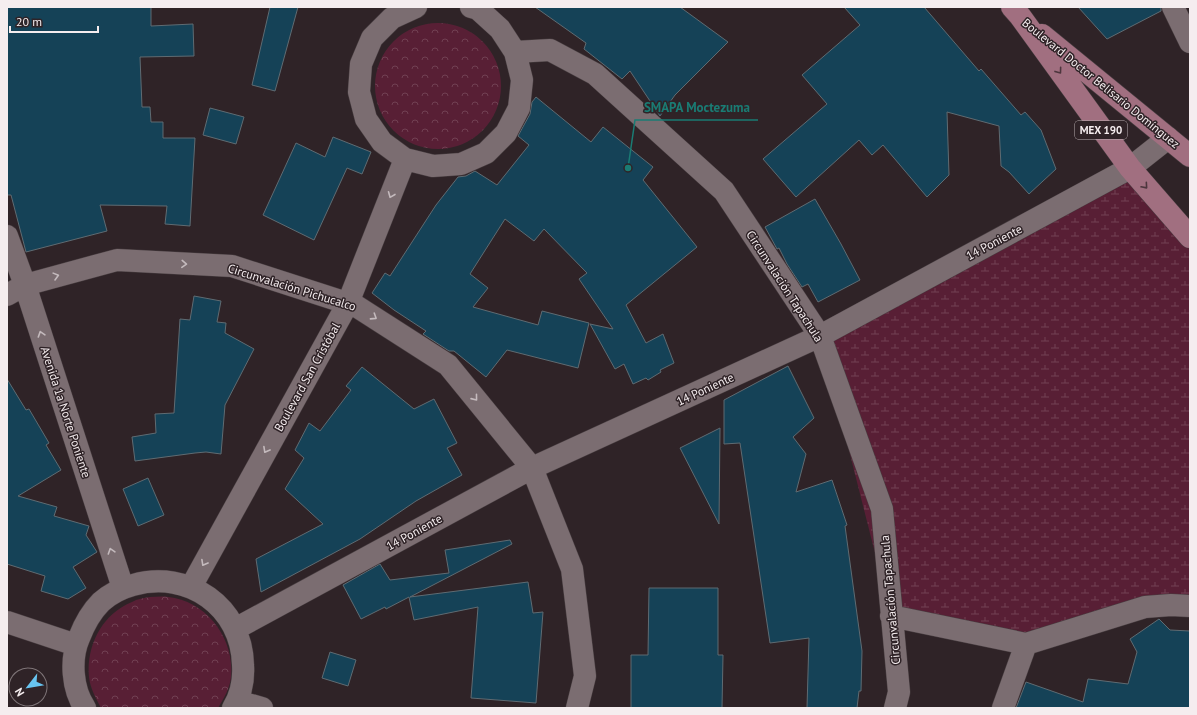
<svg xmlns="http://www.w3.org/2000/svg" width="1197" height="715" font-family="'PT Sans',sans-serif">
	<defs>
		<pattern id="wetland-marsh" width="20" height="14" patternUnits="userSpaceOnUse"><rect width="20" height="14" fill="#581f35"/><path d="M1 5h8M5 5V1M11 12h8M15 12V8" fill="none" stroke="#714053"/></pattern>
		<pattern id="park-crowns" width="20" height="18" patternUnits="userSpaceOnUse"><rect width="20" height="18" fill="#581f35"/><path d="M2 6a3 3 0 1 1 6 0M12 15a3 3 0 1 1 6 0" fill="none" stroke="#714053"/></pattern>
	</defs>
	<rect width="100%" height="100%" fill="#2f2327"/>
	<path fill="url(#wetland-marsh)" d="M1130,168L1190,237V606L1026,644L891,616L820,336Z"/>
	<path fill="url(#park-crowns)" d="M375 86a63 63 0 1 1 126 0a63 63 0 1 1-126 0Z
		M150,597C156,597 162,596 168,597C207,601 235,639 231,677C230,688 224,698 218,708H101C96,698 90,688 89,677C86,646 102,614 132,602C137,599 144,598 150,597Z"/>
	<path fill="#154257" stroke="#5f6b72" d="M7,7H151V26L193,24L194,56L140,57L142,107H150L151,122H163V138H195L190,226L165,224L167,206L100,205L107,231L26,252L11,195H7Z
		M270,7H298L275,91L252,85Z
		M535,7H680L728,42L675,95L660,116L630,71L622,79L584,49L586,43Z
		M844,7H924L979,71L981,69L1021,115L1025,112L1041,130L1056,169L1029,194L1009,172L1001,166L999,126L947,112L949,175L927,197L883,145L872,155L859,140L796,197L763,159L827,104L802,75L860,25Z
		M1078,7H1161V11L1107,39Z
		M536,97L591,142L603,127L653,167L643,180L697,247L626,305L646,343L663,334L674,363L660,370L661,372L648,380L646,378L633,384L624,364L615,369L590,324L613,329L579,279L587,273L544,229L534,241L505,219L470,274L488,288L473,307L538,325L542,311L589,323L578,368L507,350L486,377L454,351H449L426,336L423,334L426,331L394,310L372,293L385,273L390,276L436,205L458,177L466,176L475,171L497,185L529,145L518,136L530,114L532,102Z
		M210,108L244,117L236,144L203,135Z
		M333,137L371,152L362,174L347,168L314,240L263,215L296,143L325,157Z
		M815,199L841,244L860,280L818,302L808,284L802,287L787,264L779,248L777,249L765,227Z
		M194,296L221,301L217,322L226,323L225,333L254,349L225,405L221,454L206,452L195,453L135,461L132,437L156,433L155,414L174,413L180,319L190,320Z
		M788,366L814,418L793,437L806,454L796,492L832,480L847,525L845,526L862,651L861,691H859L857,708H807L809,638L770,643L740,443L724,444V400Z
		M362,367L414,409L434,399L457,443L447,448L462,475L416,501L360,539L261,592L256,559L323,524L285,489L304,458L295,450L309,423L320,431L351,390L346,386Z
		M7,379L26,410L29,409L49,443L46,445L61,470L18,496L57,507L54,516L89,526L86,535L97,552L73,567L86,588L68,599L41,591L45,576L7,564Z
		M720,428L719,524L680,448Z
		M148,478L164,515L138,526L123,489Z
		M510,540L512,544L410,597L528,582L533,613L543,612L536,703L471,698L478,607L414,620L409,597L386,609L385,607L361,619L343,585L380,564L390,580L449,573L445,550Z
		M649,588H718V655H723L722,708H631V655H648Z
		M1159,619L1170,630L1190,631V708H1016L1026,682L1083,702L1088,679L1128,684L1137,652L1130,639Z
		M330,652L356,660L348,686L322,678Z"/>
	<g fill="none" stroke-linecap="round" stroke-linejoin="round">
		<defs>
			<path id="minor" d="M416,7L392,18L372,38L361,64L359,92L366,119L382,142L405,159L433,166L461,164L486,153L506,133L519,108L522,80L515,52L500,29L478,9L471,7
				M1173,7L1190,42
				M515,52L550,50L595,74L724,191L820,336L882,509L899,692L895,708
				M7,236L25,285L123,588
				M7,295L25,285L117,260L232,266L356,306L448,365L532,468L572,569L585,676L577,708
				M191,587L348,303L405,159
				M891,616L1026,644
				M7,622L76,645
				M235,629L532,468L820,336L1130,168L1168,138
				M237,701L262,708
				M85,708C72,689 70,659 79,638C84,625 91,612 101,602C110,594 122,588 133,585C188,569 242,607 243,665C244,680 241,695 233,708
				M1003,708L1026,644L1145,607L1171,605L1190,606"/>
			<path id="major" d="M1012,7L1020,16L1130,168L1190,237
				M1042,35L1190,156"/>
		</defs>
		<use href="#minor" stroke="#483e41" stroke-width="23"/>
		<use href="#major" stroke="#483e41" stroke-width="23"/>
		<use href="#minor" stroke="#7b6d71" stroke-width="22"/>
		<use href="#major" stroke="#a16f80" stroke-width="22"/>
	</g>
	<defs><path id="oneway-chevron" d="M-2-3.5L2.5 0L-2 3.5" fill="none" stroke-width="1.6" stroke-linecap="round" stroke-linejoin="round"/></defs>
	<g stroke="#4c363d">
		<use href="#oneway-chevron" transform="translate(1059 71) rotate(54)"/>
		<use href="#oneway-chevron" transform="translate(1145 186) rotate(49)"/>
	</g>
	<g stroke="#c4babd">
		<use href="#oneway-chevron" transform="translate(391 195) rotate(112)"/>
		<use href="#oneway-chevron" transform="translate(184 264) rotate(3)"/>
		<use href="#oneway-chevron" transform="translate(56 276) rotate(-15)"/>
		<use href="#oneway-chevron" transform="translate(374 317) rotate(33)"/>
		<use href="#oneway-chevron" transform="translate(41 334) rotate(-108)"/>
		<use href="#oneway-chevron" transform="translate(475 398) rotate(51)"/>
		<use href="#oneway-chevron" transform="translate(266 450) rotate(119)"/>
		<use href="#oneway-chevron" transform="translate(111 551) rotate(-108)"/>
		<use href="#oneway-chevron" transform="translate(204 563) rotate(119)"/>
	</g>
	<g text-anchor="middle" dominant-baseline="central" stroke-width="3" stroke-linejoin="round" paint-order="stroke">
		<rect fill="#2f2327" stroke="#bab0b3" stroke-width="1" x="1075" y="121" width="52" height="18" rx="3"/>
		<g font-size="11" font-weight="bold" fill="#f5edef">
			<text x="1101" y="130">MEX 190</text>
		</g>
		<g font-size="12" fill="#f5edef" stroke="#2f2327">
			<text transform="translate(1101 83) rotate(39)">Boulevard Doctor Belisario Domínguez</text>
			<text transform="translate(994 242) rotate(-28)">14 Poniente</text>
			<text transform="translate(785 286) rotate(57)">Circunvalación Tapachula</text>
			<text transform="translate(292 287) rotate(17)">Circunvalación Pichucalco</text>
			<text transform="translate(307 377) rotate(-61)">Boulevard San Cristóbal</text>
			<text transform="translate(705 389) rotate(-25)">14 Poniente</text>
			<text transform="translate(66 412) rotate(72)">Avenida 1a Norte Poniente</text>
			<text transform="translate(414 532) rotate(-29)">14 Poniente</text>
			<text transform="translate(890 600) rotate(-95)">Circunvalación Tapachula</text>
		</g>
	</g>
	<path fill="none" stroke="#1a7c74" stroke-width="1.5" d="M628 168L635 120H758"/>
	<circle fill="#1a7c74" stroke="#2f2327" stroke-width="1.5" cx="628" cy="168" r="4"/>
	<g font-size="13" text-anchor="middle" font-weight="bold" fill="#1a7c74" stroke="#2f2327" stroke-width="3" stroke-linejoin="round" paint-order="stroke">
		<text x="697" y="112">SMAPA Moctezuma</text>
	</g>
	<rect width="1197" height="715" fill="none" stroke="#f5edef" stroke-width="16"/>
	<g transform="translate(28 687) rotate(239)"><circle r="19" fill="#2f2327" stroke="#7e7477"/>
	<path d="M0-3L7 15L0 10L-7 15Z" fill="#68c4f0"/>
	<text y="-6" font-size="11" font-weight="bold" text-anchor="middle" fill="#f5edef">N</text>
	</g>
	<path d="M10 26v6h88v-6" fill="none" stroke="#f5edef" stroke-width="2"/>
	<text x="16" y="26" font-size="12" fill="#f5edef" stroke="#2f2327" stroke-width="3" paint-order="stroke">20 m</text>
</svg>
